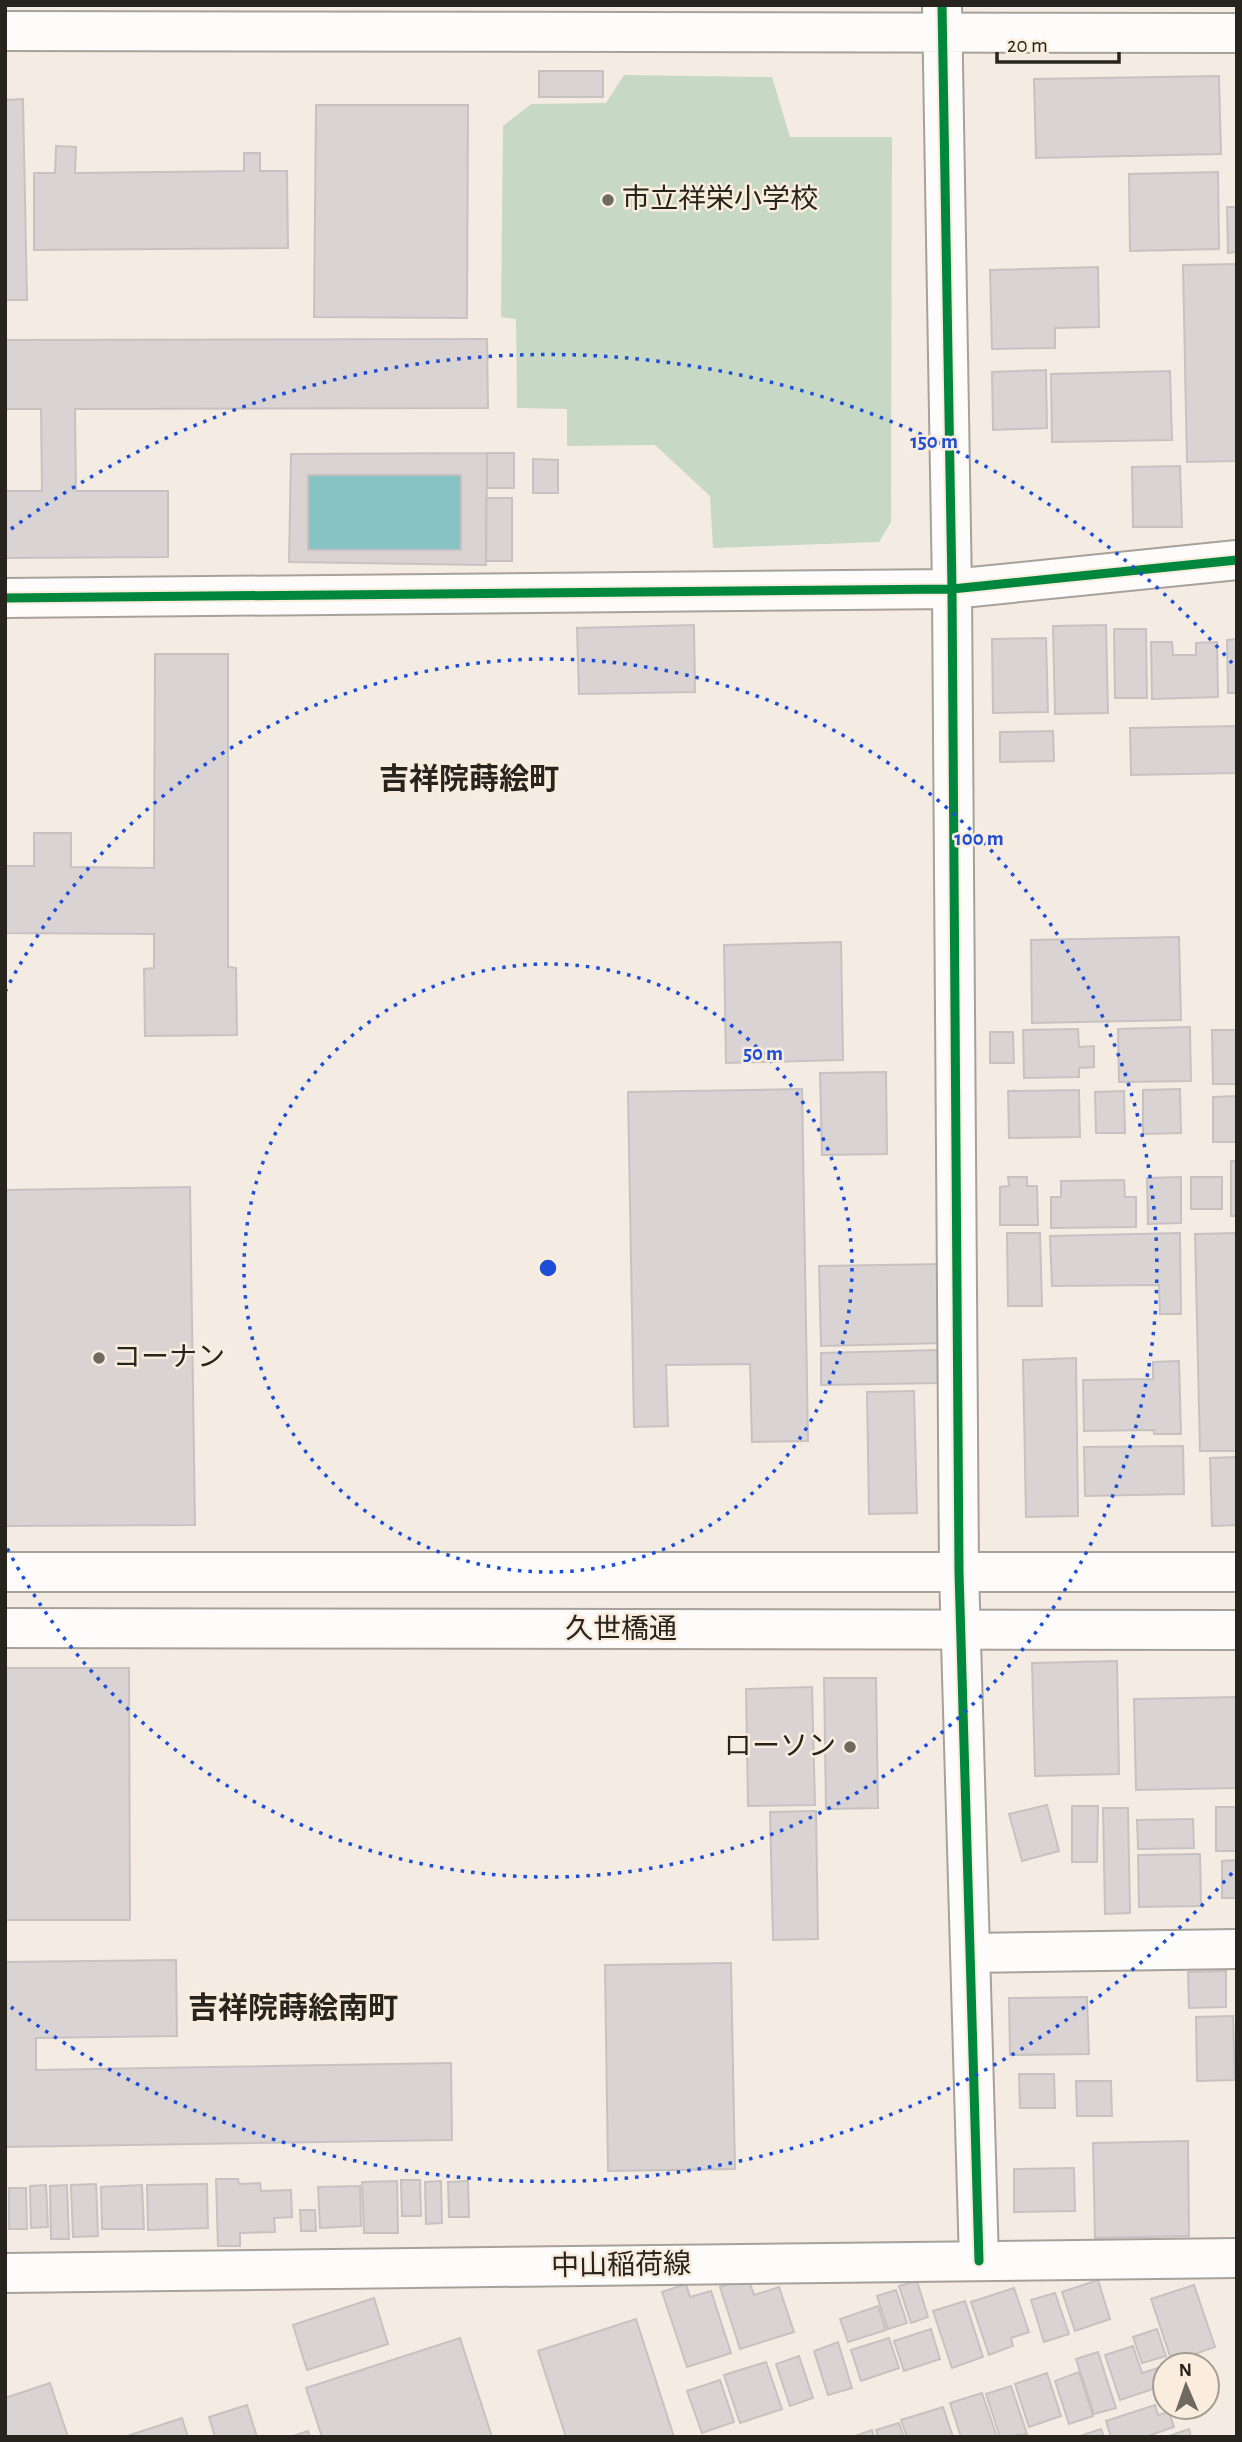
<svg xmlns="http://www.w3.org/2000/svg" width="1242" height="2442" font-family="'Alegreya Sans','Noto Sans JP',sans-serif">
	<rect width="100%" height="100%" fill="#f4ece3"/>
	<path fill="#c7d8c4" d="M624,75L772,77L790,137H892L891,522L879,542L713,548L710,496L655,445L567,446V409L517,408L516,319L501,317L503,126L531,104L606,103Z"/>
	<path fill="#88c3c3" d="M308,475H461V550H308Z"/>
	<path fill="#d9d4d3" stroke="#c7c2c1" stroke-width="2" fill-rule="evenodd" d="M539,71H603V97H539Z
		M1219,76L1221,154L1036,158L1034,79Z
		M23,99L27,300H5V100Z
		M316,105H468L467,318L314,317Z
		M56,146L76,147L75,173L244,171V153H260V171H287L288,248L34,250V173H55Z
		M1218,172L1219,249L1130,251L1129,174Z
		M1227,207H1237V252L1228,253Z
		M1237,264V461L1187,462L1183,265Z
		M1098,267L1099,327L1055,328V348L992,349L990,270Z
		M487,339L488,408L75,409L76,491H168V557L5,558V491H42L41,409H5V340Z
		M1046,370L1047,428L993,430L992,372Z
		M1170,371L1172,440L1052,442L1051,374Z
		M487,453L486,565L289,562L291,454ZM308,475H461V550H308Z
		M487,453H514V488H487Z
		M533,459L558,460V493H533Z
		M1180,466L1182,527H1133L1132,467Z
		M486,498H512V561H486Z
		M694,625L695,692L579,694L577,628Z
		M1106,625L1108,713L1055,714L1053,626Z
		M1114,629H1146L1147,698H1115Z
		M1046,638L1048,712L993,713L992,639Z
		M1237,639V693H1228L1227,640Z
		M1151,642H1172L1173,655H1196V643L1217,642L1218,697L1152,699Z
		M155,654H228V967L236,968L237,1035L145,1036L144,969L154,968V934L5,933V866H34V833H71V867L154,868Z
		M1237,726V773L1131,775L1130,728Z
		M1053,731L1054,761L1000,762V732Z
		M1179,937L1181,1020L1032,1023L1031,940Z
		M841,942L843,1060L726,1063L724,945Z
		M1190,1027L1191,1081L1119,1082L1118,1029Z
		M1078,1029L1079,1047L1094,1046V1067L1079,1068V1077L1024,1078L1023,1030Z
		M1212,1030H1237V1084H1213Z
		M990,1032H1013L1014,1063H990Z
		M886,1072L887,1154L822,1155L820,1073Z
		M802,1089L808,1441L752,1442L750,1364L666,1365L668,1426L634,1427L628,1092Z
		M1180,1089L1181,1133L1143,1134V1090Z
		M1079,1090L1080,1137L1009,1138L1008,1091Z
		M1124,1091L1125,1133H1096L1095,1092Z
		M1237,1096V1142H1213V1097Z
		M1231,1161H1237V1216H1231Z
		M1008,1177H1027V1186H1037L1038,1225H1000V1187L1009,1186Z
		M1181,1177V1223L1148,1224L1147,1178Z
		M1191,1177H1222V1209H1191Z
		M1124,1180L1125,1197H1136V1227L1051,1228V1197H1061V1181Z
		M190,1187L195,1525L5,1526V1190Z
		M1007,1233H1040L1042,1306H1008Z
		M1180,1233L1181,1314H1160L1159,1285L1052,1286L1050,1236Z
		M1237,1233V1451H1200L1195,1234Z
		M944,1264L946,1343L821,1346L819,1266Z
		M939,1350V1383L821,1385V1353Z
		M1076,1358L1078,1516L1026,1517L1023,1360Z
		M1179,1361L1181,1434H1154V1430L1084,1431L1083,1380L1153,1379V1362Z
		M914,1391L917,1513L869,1514L867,1392Z
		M1183,1446L1184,1494L1085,1496L1084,1447Z
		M1237,1457V1525L1212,1526L1210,1458Z
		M1117,1661L1119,1774L1035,1776L1032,1663Z
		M5,1668H129L130,1920H5Z
		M824,1678H876L878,1808L826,1809Z
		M812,1687L815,1805L748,1806L746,1689Z
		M1237,1697V1788L1136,1790L1134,1699Z
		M1047,1805L1059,1851L1022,1861L1009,1814Z
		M1072,1806H1098L1097,1862H1072Z
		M1216,1807H1237V1851H1216Z
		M1103,1808H1128L1130,1913L1105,1914Z
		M816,1811L818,1939L773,1940L770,1812Z
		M1193,1819L1194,1848L1138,1849L1137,1820Z
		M1200,1854L1201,1906L1139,1907L1138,1855Z
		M1237,1860V1898H1222V1861Z
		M176,1960L177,2036L36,2038V2070L451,2063L452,2140L5,2147V1962Z
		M731,1963L735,2169L608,2171L605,1965Z
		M1226,1971V2007L1189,2008L1188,1972Z
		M1087,1997L1089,2054L1010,2055L1009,1998Z
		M1233,2016L1235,2080L1197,2081L1196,2017Z
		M1019,2074H1054L1055,2108H1020Z
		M1076,2081H1111L1112,2116H1077Z
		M1188,2141L1189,2236L1095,2238L1093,2143Z
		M1074,2168L1075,2211L1014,2212V2169Z
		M216,2179H238L239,2184L260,2183L261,2191L291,2190L292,2217L274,2218L275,2232L240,2233V2246H218Z
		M401,2180H420L421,2216H402Z
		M397,2181L398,2233H364L362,2182Z
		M441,2181L442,2223L426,2224L425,2182Z
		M468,2181L469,2217H449L448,2182Z
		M96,2184L98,2236L73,2237L71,2185Z
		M207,2184L208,2228L148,2230L147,2185Z
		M46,2185L48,2227L31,2228L30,2186Z
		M67,2185L69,2239H51L50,2186Z
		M142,2185L144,2229H102L101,2187Z
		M360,2186L361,2226L320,2228L318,2187Z
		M9,2188H26L27,2229H9Z
		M300,2210H315L316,2231H301Z
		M748,2278L754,2295L779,2287L794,2332L740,2349L720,2287Z
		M1098,2280L1110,2319L1075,2331L1062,2292Z
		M917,2281L928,2317L911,2323L899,2286Z
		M686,2284L690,2297L711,2291L731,2353L687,2367L662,2292Z
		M1194,2285L1215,2347L1172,2362L1151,2299Z
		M1014,2288L1029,2332L1011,2338L1013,2346L989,2355L971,2302Z
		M896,2290L907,2323L888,2329L877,2296Z
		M1055,2293L1069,2334L1044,2342L1031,2300Z
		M374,2298L388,2344L307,2370L293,2325Z
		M965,2301L983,2357L952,2368L933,2311Z
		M878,2306L886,2330L848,2342L840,2319Z
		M636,2319L674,2437H566L538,2351Z
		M931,2329L940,2359L904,2371L894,2341Z
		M1157,2329L1166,2356L1142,2363L1133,2337Z
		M460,2338L492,2437H322L306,2388Z
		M889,2338L899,2368L861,2381L851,2350Z
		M838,2342L852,2388L828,2395L814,2351Z
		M1133,2346L1142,2373L1164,2366L1165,2385L1120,2400L1105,2355Z
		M1098,2352L1116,2408L1094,2414L1076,2359Z
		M799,2356L813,2398L790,2406L776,2364Z
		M766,2362L782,2409L740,2423L724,2375Z
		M1079,2372L1093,2416L1069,2424L1055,2381Z
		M1047,2373L1061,2416L1029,2427L1015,2384Z
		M720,2380L734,2422L702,2433L687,2391Z
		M50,2383L68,2437H5V2398Z
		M1011,2386L1027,2434L1000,2437L986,2394Z
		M982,2393L997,2437H961L950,2403Z
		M247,2405L257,2437H215L209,2417Z
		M1155,2405L1158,2415L1169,2412L1174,2427L1145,2437H1111L1106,2421Z
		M943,2407L953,2437H907L901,2420Z
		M182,2418L188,2437H124Z
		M899,2423L904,2437H878L876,2430Z
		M1101,2429L1104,2437H1077Z
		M1189,2429L1191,2437H1166Z
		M872,2430L874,2437H852Z
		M308,2431L310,2437H290Z"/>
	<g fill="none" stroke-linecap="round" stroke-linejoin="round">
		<defs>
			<path id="street" d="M942,5L952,589L959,1572L979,2261
				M5,31L1237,33
				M5,598L952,589L1237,560
				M970,1953L1237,1949"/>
			<path id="secondary" d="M5,1572H1237
				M5,1628L1237,1630
				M5,2273L1237,2258"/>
		</defs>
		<use href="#street" stroke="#a7a19b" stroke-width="42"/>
		<use href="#secondary" stroke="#a7a19b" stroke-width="42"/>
		<use href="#street" stroke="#fdfcfb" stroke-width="38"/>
		<use href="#secondary" stroke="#fdfcfb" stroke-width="38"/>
		<defs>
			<path id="cycleway" d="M942,5L952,589L959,1572L979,2261
				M5,598L952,589L1237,560"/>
		</defs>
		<use href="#cycleway" stroke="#faeddd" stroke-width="13"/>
		<use href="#cycleway" stroke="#00873e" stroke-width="9"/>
	</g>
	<g fill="none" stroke="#1d4ed8" stroke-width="3.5" stroke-dasharray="3.5 7">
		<circle cx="548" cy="1268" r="304"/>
		<path d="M5 992A609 609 0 1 1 5 1544"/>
		<path d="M1232 1873A913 913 0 0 1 11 2007M11 529A913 913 0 0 1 1232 663"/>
	</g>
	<g fill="#6f6962" stroke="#faeddd" stroke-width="2.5">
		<circle cx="608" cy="200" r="7"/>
		<circle cx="99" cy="1358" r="7"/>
		<circle cx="850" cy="1747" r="7"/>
	</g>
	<g text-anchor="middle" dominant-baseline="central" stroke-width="5" stroke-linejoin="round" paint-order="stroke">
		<g font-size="28" fill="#27231d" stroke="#faeddd" text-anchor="start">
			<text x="622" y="200">市立祥栄小学校</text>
			<text x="113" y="1358">コーナン</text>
			<text x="836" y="1747" text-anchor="end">ローソン</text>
		</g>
		<g font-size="28" fill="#27231d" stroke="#faeddd">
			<text x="621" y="1630">久世橋通</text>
			<text transform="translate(621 2266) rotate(-1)">中山稲荷線</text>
		</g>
		<g font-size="30" font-weight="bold" fill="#27231d" stroke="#faeddd">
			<text x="469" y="780">吉祥院蒔絵町</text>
			<text x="293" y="2009">吉祥院蒔絵南町</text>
		</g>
	</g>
	<circle cx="548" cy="1268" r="10" fill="#1d4ed8" stroke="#faeddd" stroke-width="3.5"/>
	<g font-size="21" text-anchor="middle" font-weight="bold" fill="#1d4ed8" stroke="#faeddd" stroke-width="5" stroke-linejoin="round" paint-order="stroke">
		<text x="934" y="448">150 m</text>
		<text x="979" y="845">100 m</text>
		<text x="763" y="1060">50 m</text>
	</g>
	<rect width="1242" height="2442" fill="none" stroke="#27231d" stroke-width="14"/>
	<g transform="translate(1186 2386) rotate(358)"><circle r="33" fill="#faeddd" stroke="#a69c90" stroke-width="2"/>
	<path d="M0-5L12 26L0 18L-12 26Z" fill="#6f6962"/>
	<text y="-10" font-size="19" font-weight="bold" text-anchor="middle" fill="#27231d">N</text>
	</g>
	<path d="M997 52v10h122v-10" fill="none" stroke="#27231d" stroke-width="3.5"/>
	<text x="1007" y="52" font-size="21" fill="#27231d" stroke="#faeddd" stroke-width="5" paint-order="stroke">20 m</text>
</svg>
